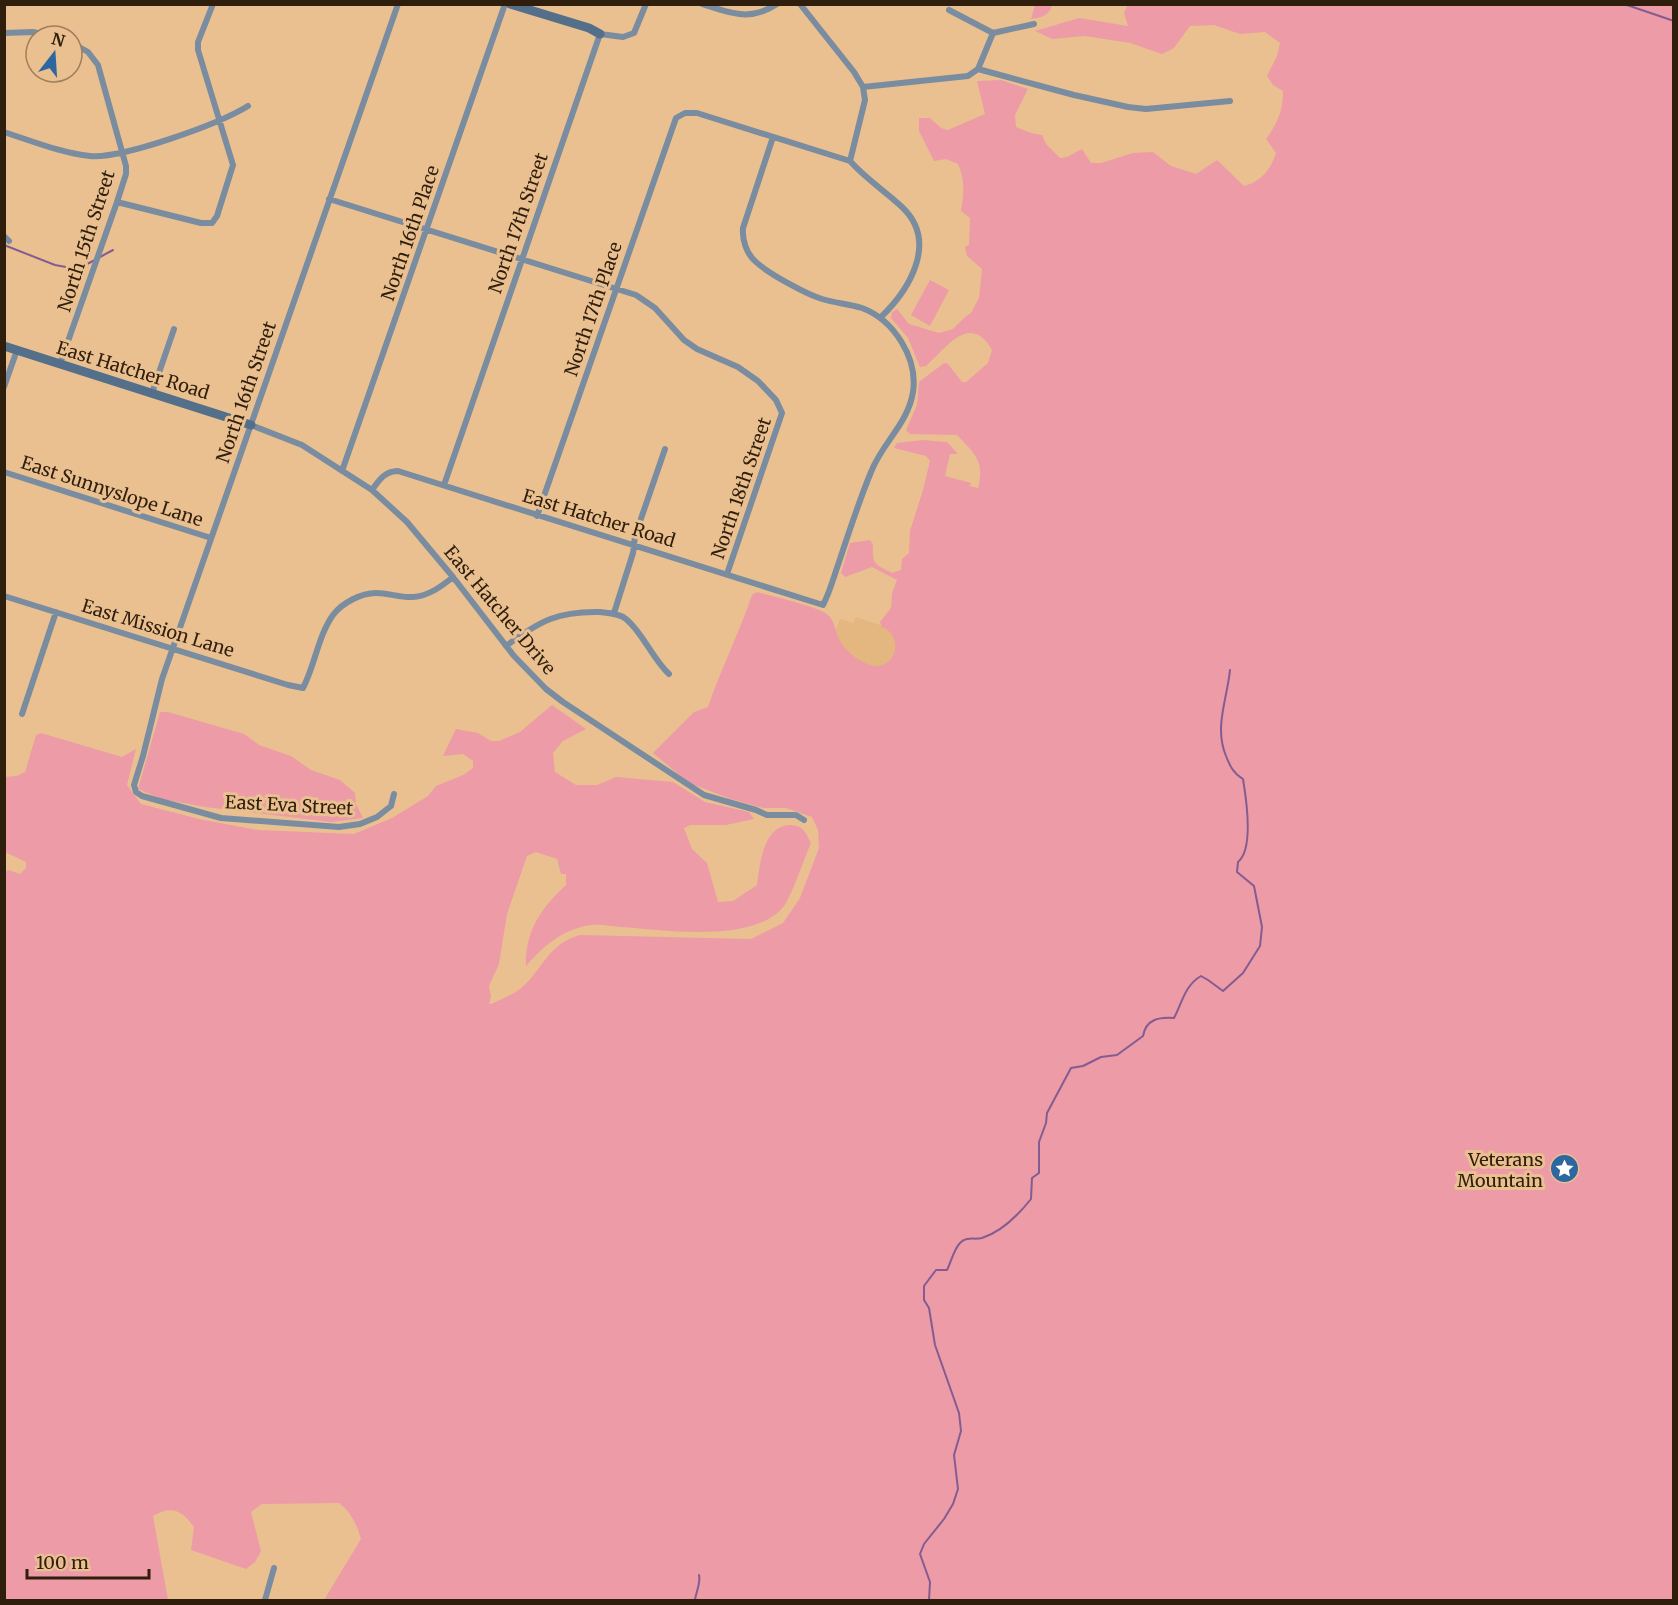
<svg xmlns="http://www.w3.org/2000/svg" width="1678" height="1605" font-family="Merriweather,serif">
	<rect width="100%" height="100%" fill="#eac091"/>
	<path fill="#e4b680" d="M856,617L910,635L896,677L827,655L840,619L853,623Z"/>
	<path fill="#ec9ba7" d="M1128,4L1673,5V1600H324L361,1539C357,1525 351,1512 339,1503L262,1504L251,1512L261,1551L255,1562L246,1569L191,1550L194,1527C182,1510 171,1505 153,1516L168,1600H5L4,872L9,870L20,874L26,868V862L7,853L5,850L4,777L17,776L25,772L36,735L41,733L122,757L136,749L127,785L141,804L199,819L258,830L354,834L392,818L428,796L436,786L463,775L473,768V761L463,754L443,756L456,729L478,733L491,741H499L520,732L552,705L586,729L563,741L553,753L555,772L576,785H597L616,777L673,782L705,802L749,812L754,819L726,825H690L684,828L692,849L707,863L718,902L733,901L757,885C760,864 763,824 792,825C804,826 806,834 811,843C804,859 792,895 784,906C755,944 664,930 621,927C610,926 596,923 585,926C559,932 543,947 526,966C525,931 541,908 566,885V874H561L557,859L536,852L527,856L507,914L499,964L489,986L491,997L489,1004H491C501,999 513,995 521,988C544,969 546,945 580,935L751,939L783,923L800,898L819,848L818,830L812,817L786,808H763L731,799L689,783L653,753L694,712L708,707C721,669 739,633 752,595L757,592C771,596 818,607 827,614C836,622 834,629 839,639C844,650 857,661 870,665C895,673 906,636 882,627L880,622L891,608L892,593L897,580L872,567L845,577L841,573L850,543L870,540L873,544C872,564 874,564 892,573L901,570L902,559L909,553L910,531L923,490L930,461L926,456L894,448L897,443L923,440L947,442L958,454H950L945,476L971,483L970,486L978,488C985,461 975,454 957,435L910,434L906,430L917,405L919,382L944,363L948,364L962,382H966L988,363L992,350C970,312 947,347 926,366L920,367L908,338L891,318L892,312L897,309L909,324L939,333L953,329L965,317L971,313L979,298L982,269L967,256L965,247L969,245L970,218L961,211C964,194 965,179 958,164L946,159L934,161L919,131V118H930L941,128L948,130L985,114L977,81L1001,80L1028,89L1015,115L1016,127L1031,133L1042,135L1046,144L1060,158L1067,157L1082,149L1091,163H1101L1133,153L1153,152L1171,166L1196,174L1217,160L1244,186C1261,182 1271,169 1276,153L1266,139C1277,124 1283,111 1283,91L1273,85L1267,76L1277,56L1280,43L1265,32L1240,34L1214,25L1190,26L1174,48L1162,54L1130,43L1085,36L1052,39L1035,31L1079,18L1128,26L1124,13Z
		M1035,5V4L1052,5C1050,15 1041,18 1031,19Z
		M930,280L949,290L930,326L911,315Z
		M160,712H168L244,734L259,745L291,756L311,770L340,780L355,793L356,804L363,818L331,822L205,807L162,799L138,789Z"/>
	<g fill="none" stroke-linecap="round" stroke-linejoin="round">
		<path stroke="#835c91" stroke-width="2" d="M1624,4L1674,21
			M4,245L55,265L77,269L95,260
			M100,257L113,250
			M695,1600C696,1591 701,1584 699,1575
			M929,1600L930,1582L920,1554L924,1544L944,1519L953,1504L958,1489L954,1455L961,1431L959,1413L935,1345L929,1308L924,1300V1286L936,1270H947C951,1262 954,1249 960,1243C967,1236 974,1240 982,1238C1001,1232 1019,1214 1031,1199L1032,1178L1039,1173V1142L1046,1123L1047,1113L1071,1068L1083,1066L1101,1057L1117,1055L1143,1036C1146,1019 1159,1017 1174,1018C1182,1003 1185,985 1201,976L1208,980L1223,991L1243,973L1260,946L1262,927L1254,886L1237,872L1238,862C1254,849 1246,797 1243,779C1233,773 1230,766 1226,756C1214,727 1227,700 1230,670"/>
		<path stroke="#7a8c9f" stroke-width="6" d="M702,4C730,13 750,22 777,4
			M800,4L854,72L863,87L865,100L850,161
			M949,10L993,33L1034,24
			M4,33L33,32L51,36
			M978,69L993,33
			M863,87L968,76L978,69L1074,95L1128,107L1146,109L1230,101
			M4,132C32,141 61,153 90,156C122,159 219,124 248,106
			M850,161C866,179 885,191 902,207C939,242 909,290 881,317
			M329,199L636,295L655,308L684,340L697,349L738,367L758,381L776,400L782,413L727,574
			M117,202L201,223H212L217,216L233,165L198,50V42L213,4
			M4,236L9,241
			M60,364L117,202L126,174V166L98,65L88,52L72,43
			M4,387L17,350
			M152,393L174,329
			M251,425L302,445L372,490L407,522L453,577L514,656L546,689L563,702L704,795L756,810L767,815H796L804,820
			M342,471L505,4
			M4,472L211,538
			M444,485L600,34L623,37L634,33L646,4
			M372,490C379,480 385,471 398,471L823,605C830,592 834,576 839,562C849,532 859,501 871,472C882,443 908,424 913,392C918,358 894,320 862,308C849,304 835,303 822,299C806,294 767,273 755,261C746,253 742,239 743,228L773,137
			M537,516L676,118L685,113H697L850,161
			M4,596L288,685L303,688C315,665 318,636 333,615C342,603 361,593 376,593C389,593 401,598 413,597C429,596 442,586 453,577
			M614,613L633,553L635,536L665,449
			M506,646C540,621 557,611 600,612C609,613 619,613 626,619C643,633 652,658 669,674
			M22,714L56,612
			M394,794L391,806L377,817L360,824L339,827L221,818L142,796L136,792L134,785L143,756L162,679L398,4
			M265,1600L274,1568"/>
		<path stroke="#546f8a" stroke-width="9" d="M510,4L589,28L600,34
			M4,346L251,425"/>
	</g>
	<defs>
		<symbol id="sight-disc" viewBox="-11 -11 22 22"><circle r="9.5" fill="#2d679f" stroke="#eac091"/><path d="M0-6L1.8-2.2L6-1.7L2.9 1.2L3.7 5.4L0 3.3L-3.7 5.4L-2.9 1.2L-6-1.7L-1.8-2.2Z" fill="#fff"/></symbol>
	</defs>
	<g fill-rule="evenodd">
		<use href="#sight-disc" x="1548" y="1152" width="33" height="33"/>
	</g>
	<g text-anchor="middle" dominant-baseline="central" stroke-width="6" stroke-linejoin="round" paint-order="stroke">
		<g font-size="18" fill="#2e1e0b" stroke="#eac091">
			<text transform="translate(518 223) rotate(-71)">North 17th Street</text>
			<text transform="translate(410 233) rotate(-71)">North 16th Place</text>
			<text transform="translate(86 241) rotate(-72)">North 15th Street</text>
			<text transform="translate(593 309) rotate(-71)">North 17th Place</text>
			<text transform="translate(133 370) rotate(17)">East Hatcher Road</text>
			<text transform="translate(246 392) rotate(-71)">North 16th Street</text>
			<text transform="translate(741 488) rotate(-71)">North 18th Street</text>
			<text transform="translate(112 491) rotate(18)">East Sunnyslope Lane</text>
			<text transform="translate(599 518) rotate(17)">East Hatcher Road</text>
			<text transform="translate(500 610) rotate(50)">East Hatcher Drive</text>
			<text transform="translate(158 628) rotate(17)">East Mission Lane</text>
			<text transform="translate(289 805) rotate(3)">East Eva Street</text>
		</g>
		<g font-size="18" fill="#2e1e0b" stroke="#eac091" text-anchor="end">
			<text x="1543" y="1159">Veterans<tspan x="1543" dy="21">Mountain</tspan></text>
		</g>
	</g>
	<rect width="1678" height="1605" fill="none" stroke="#2e1e0b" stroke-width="12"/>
	<g transform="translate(54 54) rotate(17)"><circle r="28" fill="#eac091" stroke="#9f7f5b" stroke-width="1.5"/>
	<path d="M0-4.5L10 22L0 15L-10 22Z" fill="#2d679f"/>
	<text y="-9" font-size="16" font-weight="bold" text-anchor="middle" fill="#2e1e0b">N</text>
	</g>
	<path d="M27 1569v9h122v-9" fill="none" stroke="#2e1e0b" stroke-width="3"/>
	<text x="36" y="1569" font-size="18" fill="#2e1e0b" stroke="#eac091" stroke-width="4.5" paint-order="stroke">100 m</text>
</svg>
